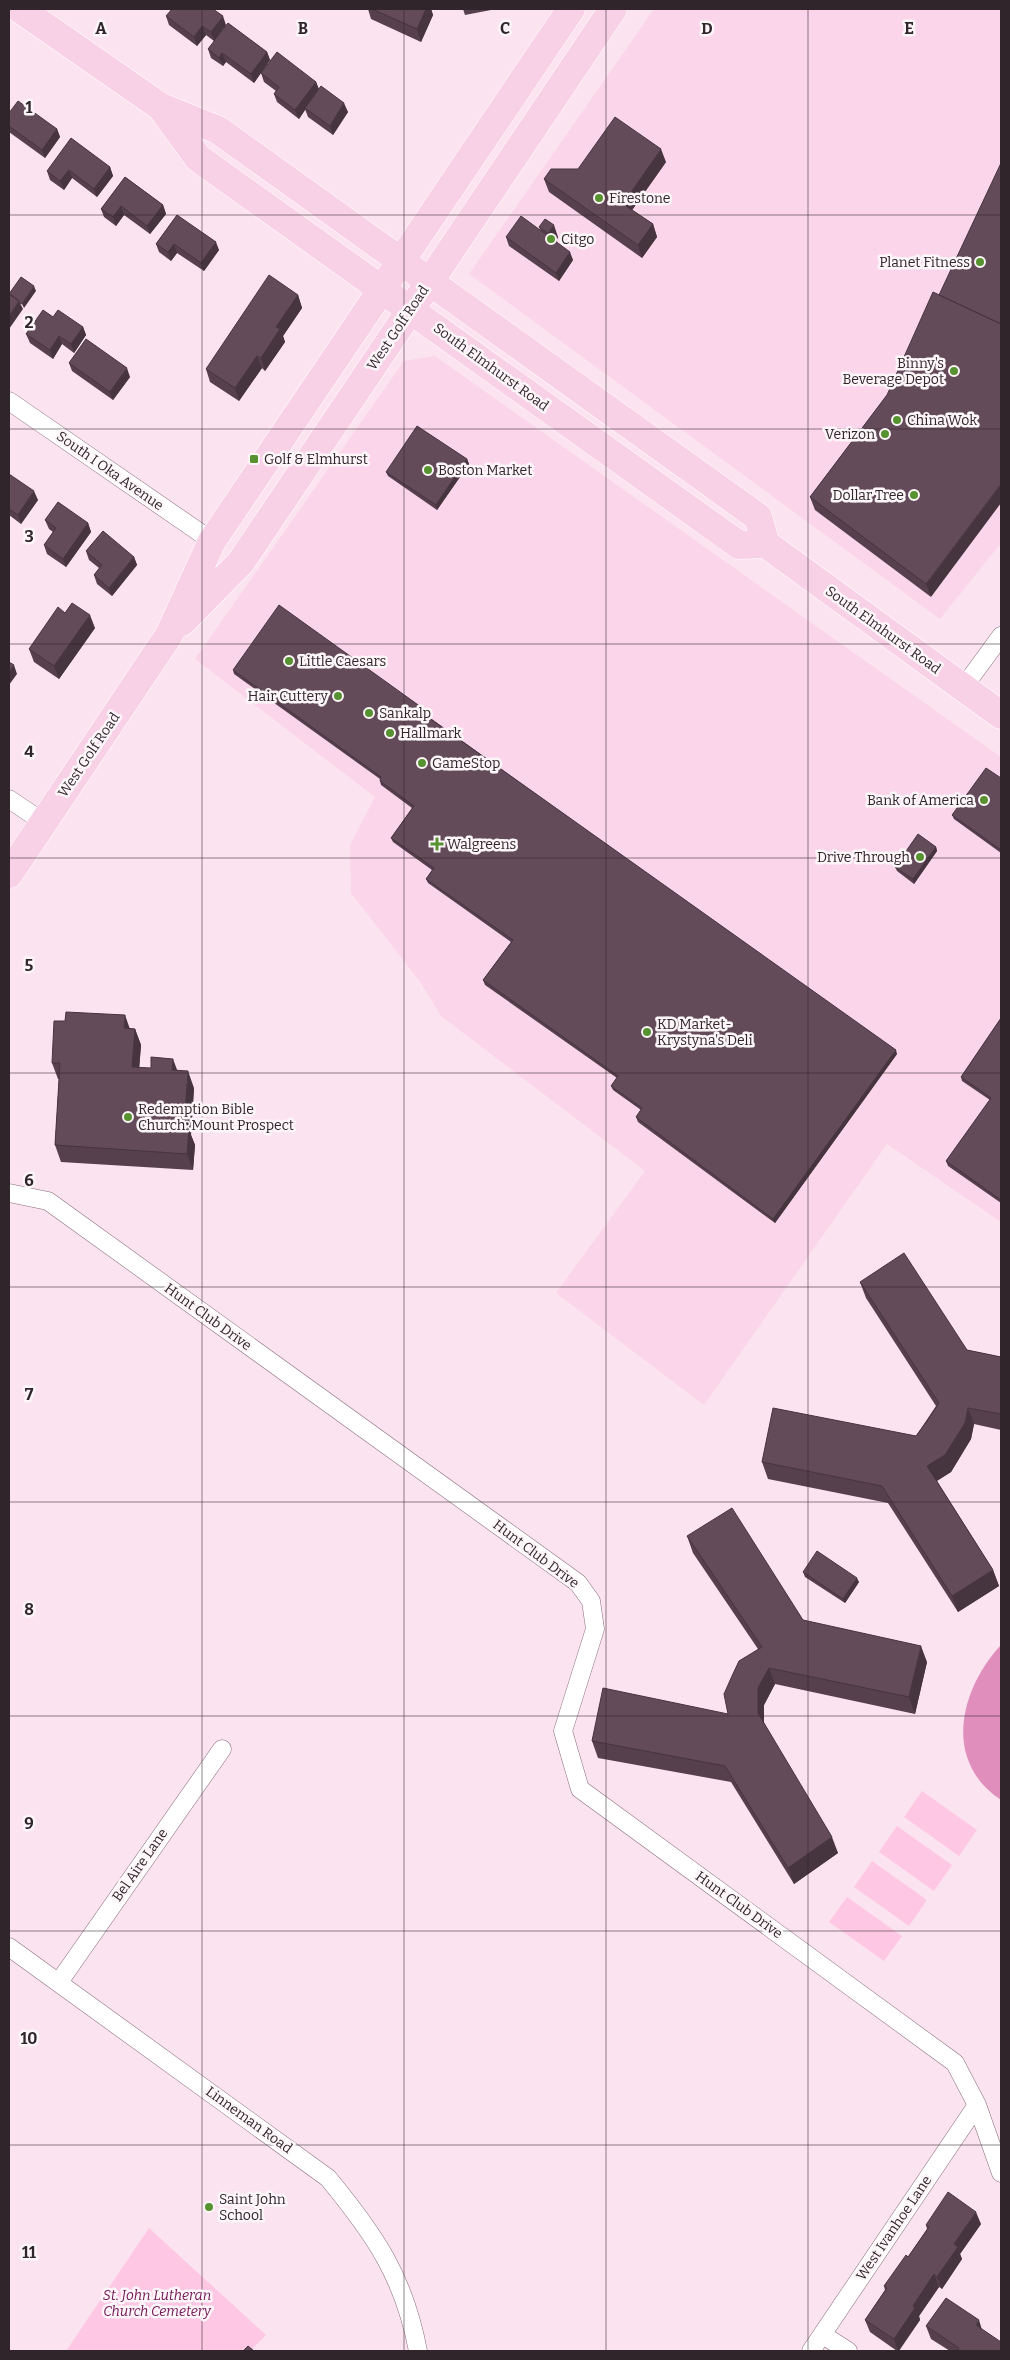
<svg xmlns="http://www.w3.org/2000/svg" width="1010" height="2360" font-family="Bitter,serif">
	<rect width="100%" height="100%" fill="#fce3f0"/>
	<path fill="#fbd5e9" d="M654,9H1001V543L940,619L469,274Z
		M435,356L1001,757V1222L887,1144L704,1405L556,1293L645,1171L441,1016L421,983L351,893L350,845L375,797L195,659L404,361Z"/>
	<path fill="#fec8e5" d="M922,1791L977,1830L959,1856L904,1817Z
		M897,1826L952,1865L934,1891L879,1852Z
		M872,1861L927,1900L909,1926L854,1887Z
		M847,1897L902,1936L884,1961L829,1922Z
		M149,2228L266,2335L250,2351H66Z"/>
	<path fill="#e08fbd" d="M1001,1645V1800C942,1761 960,1689 1001,1645Z"/>
	<g fill="none" stroke-linecap="round" stroke-linejoin="round">
		<defs>
			<path id="minor" d="M9,401L212,541
				M963,688L1001,636
				M9,799L43,822
				M9,1193L48,1201L578,1583L591,1601L595,1629L563,1731L580,1789L955,2063L977,2105L1001,2173
				M9,1947L328,2178C375,2235 404,2277 418,2351
				M59,1982L222,1749
				M823,2335L848,2351
				M811,2351L977,2105"/>
			<path id="primary" d="M20,9L161,107L218,130L758,517L766,544
				M161,107L198,158L739,545L766,544L1001,715
				M182,622L241,562L613,9
				M9,874L169,635L212,541L571,9"/>
		</defs>
		<use href="#minor" stroke="#876c7a" stroke-width="19"/>
		<use href="#primary" stroke="#fff" stroke-width="29"/>
		<use href="#minor" stroke="#fff" stroke-width="18"/>
		<use href="#primary" stroke="#f9d1e7" stroke-width="28"/>
	</g>
	<path fill="#56404d" d="M368,9H431L433,15L421,42L371,19Z
		M463,9H491V10L465,15Z
		M166,16L226,25L214,41L206,35L197,46L169,25Z
		M208,49L267,52L270,60L254,83L226,62L223,66L211,58Z
		M261,73L316,82L319,89L348,112L333,135L308,117L305,109L299,119L277,102L274,94L276,91L264,82Z
		M9,113L57,129L60,137L45,158L9,132Z
		M666,162L632,210L653,224L657,237L642,258L549,192L544,179L578,169Z
		M110,167L113,176L97,197L72,178L64,190L50,180L47,171Z
		M125,177L163,205L166,214L150,234L124,215L116,226L104,217L101,209Z
		M177,215L219,250L204,271L177,253L171,261L159,252L156,244Z
		M539,227L558,237L556,241L573,260L559,281L509,246L506,237L541,231Z
		M298,295L302,308L283,336L285,342L265,371L262,368L239,401L210,382L206,369Z
		M53,317L83,327L86,335L74,353L62,344L53,359L30,343L26,334Z
		M69,363L130,377L113,400L72,371Z
		M887,395L931,597L815,510L810,497Z
		M467,459L469,464L437,510L388,476L386,472Z
		M9,474L38,500L21,524L9,515Z
		M45,520L88,523L91,532L66,567L47,554L44,545L53,532L49,529Z
		M86,551L134,557L137,565L112,596L97,584L94,575L99,568L89,560Z
		M65,613L95,628L59,679L34,662L29,649Z
		M233,670L430,716L429,717L897,1054L775,1223L638,1122L636,1117L641,1110L613,1090L611,1086L617,1078L485,985L483,980L511,942L428,883L426,879L432,870L393,842L391,838L412,808L381,785L380,781V779L234,674Z
		M1001,778V853L954,819L952,815Z
		M936,847L937,851L914,884L897,871L895,867Z
		M1001,1018V1203L948,1166L946,1161L990,1100L962,1081L961,1077Z
		M129,1028L135,1029L141,1045L139,1068L194,1088L191,1135L195,1145L193,1170L61,1162L55,1145L59,1079H58L52,1063Z
		M860,1282L967,1350L1001,1357V1430L974,1424L971,1439L951,1472L937,1481L993,1570L999,1586L958,1612L888,1503L768,1479L762,1462L916,1436L936,1406L866,1298Z
		M687,1536L803,1620L927,1662L915,1714L775,1684L764,1705V1723L838,1853L794,1884L731,1782L598,1758L592,1741L728,1714L758,1649L693,1553Z
		M803,1572L859,1582L845,1603L805,1577Z
		M981,2224L960,2254L962,2259L942,2289L939,2287L919,2316L920,2320L899,2351H897L870,2332L865,2320L885,2290L884,2286L908,2257L927,2229L926,2225Z
		M926,2326L1001,2351H950L931,2339Z"/>
	<path fill="#46343e" d="M426,9H431L433,15L421,42L417,29Z
		M223,16L226,25L214,41L211,32Z
		M202,26L206,35L197,46L194,37Z
		M267,52L270,60L254,83L251,74Z
		M222,53L226,62L223,66L219,58Z
		M316,82L319,90L299,119L295,110Z
		M344,103L348,112L333,135L330,126Z
		M57,129L60,137L45,158L42,150Z
		M661,149L666,162L628,216L623,204Z
		M110,167L113,176L97,197L94,189Z
		M69,170L72,178L64,190L60,181Z
		M163,205L166,214L150,234L147,226Z
		M121,206L124,215L116,226L113,217Z
		M653,224L657,237L642,258L638,245Z
		M554,225L558,237L553,246L548,233Z
		M216,242L219,250L204,271L201,263Z
		M174,244L177,253L171,261L168,252Z
		M570,252L573,260L559,281L556,273Z
		M34,286L36,291L24,308L22,304Z
		M298,295L302,308L283,336L285,342L265,371L261,358L276,327Z
		M19,301L23,309L9,329V316Z
		M83,327L86,335L74,353L71,344Z
		M59,336L62,344L53,359L50,350Z
		M257,356L262,368L239,401L235,388Z
		M127,368L130,377L113,400L110,392Z
		M467,459L469,464L437,510L436,505Z
		M1001,484V503L931,597L926,584Z
		M34,491L38,500L21,524L18,515Z
		M88,523L91,532L66,567L63,559Z
		M134,557L137,565L112,596L109,588Z
		M90,615L95,628L59,679L54,666Z
		M14,665L17,674L9,685V672Z
		M428,712L430,716L427,720L425,715Z
		M936,847L937,851L914,884L913,879Z
		M125,1015L131,1032L124,1028Z
		M135,1029L141,1045L138,1084L132,1067Z
		M896,1050L897,1054L775,1223L773,1219Z
		M173,1059L179,1075L172,1070Z
		M188,1071L194,1088L191,1135L195,1145L193,1170L187,1154L184,1128Z
		M968,1408L974,1424L971,1439L951,1472L933,1483L927,1466Z
		M993,1570L999,1586L958,1612L952,1596Z
		M857,1578L859,1582L845,1603L843,1599Z
		M921,1646L927,1662L915,1714L909,1697Z
		M769,1668L775,1684L764,1705V1730L758,1713V1688Z
		M832,1837L838,1853L794,1884L788,1868Z
		M976,2212L981,2224L960,2254L962,2259L942,2289L937,2277L954,2244Z
		M934,2274L939,2287L919,2316L920,2320L898,2351L894,2339L913,2306Z
		M979,2320L983,2333L976,2325Z"/>
	<path fill="#644b59" stroke="#46343e" d="M172,9H213L223,16L211,32L202,26L194,37L166,16Z
		M372,9H426L417,29Z
		M228,23L267,52L251,74L222,53L219,58L208,49Z
		M277,52L316,82L295,110L274,94L279,87L261,73Z
		M321,86L344,103L330,126L305,108Z
		M18,101L57,129L42,150L9,126V113Z
		M615,117L661,149L623,204L653,224L638,245L544,179L551,169H578Z
		M71,138L110,167L94,189L69,170L60,181L47,171Z
		M1001,163V324L939,295Z
		M125,177L163,205L147,226L121,206L113,217L101,209Z
		M177,215L216,242L201,263L174,244L168,252L156,244Z
		M521,216L570,252L556,273L506,237Z
		M545,219L554,225L548,233L539,227Z
		M269,275L298,295L276,327L280,329L261,358L257,356L235,388L206,369Z
		M21,277L34,286L22,304L20,303L19,301L9,294Z
		M933,292L1001,324V484L926,584L810,497L887,395Z
		M9,293L19,301L9,316Z
		M43,310L53,317L58,310L83,327L71,344L59,336L50,350L26,334Z
		M86,339L127,368L110,392L69,363Z
		M417,426L467,459L436,505L386,472Z
		M9,474L34,491L18,515L9,509Z
		M58,502L88,523L63,559L44,545L56,528L45,520Z
		M103,531L134,557L109,588L94,575L102,565L86,551Z
		M72,603L90,615L54,666L29,649L58,607L65,613Z
		M279,605L428,712L425,715L896,1050L773,1219L636,1117L642,1108L611,1086L618,1076L483,980L513,940L426,879L434,868L391,838L414,806L380,781L381,777L233,670Z
		M9,662L14,665L9,672Z
		M986,768L1001,778V850L952,815Z
		M918,834L936,847L913,879L895,867Z
		M66,1012L125,1015L124,1028L135,1029L132,1067L151,1068V1057L173,1059L172,1070L188,1071L184,1128L189,1129L187,1154L55,1145L60,1063H52L54,1021H65Z
		M1001,1018V1200L946,1161L991,1098L961,1077Z
		M904,1253L967,1350L1001,1357V1414L968,1408L965,1423L945,1455L927,1466L993,1570L952,1596L882,1486L762,1462L773,1408L916,1436L927,1421L939,1403L860,1282Z
		M732,1508L803,1620L921,1646L909,1697L769,1668L758,1688V1713L832,1837L788,1868L725,1766L592,1741L603,1688L728,1714L724,1694L732,1676L739,1661L762,1647L687,1536Z
		M817,1551L857,1578L843,1599L803,1572Z
		M948,2192L976,2212L954,2244L958,2247L937,2277L934,2274L913,2306L915,2308L894,2339L865,2320L887,2288L884,2286L906,2255L908,2257L929,2227L926,2225Z
		M946,2298L979,2320L976,2325L1001,2342V2351H957L959,2348L926,2326Z
		M248,2346L254,2351H243Z"/>
	<path fill="none" stroke="#30252b" stroke-width="1" stroke-opacity="0.55" d="M202,9V2351M404,9V2351M606,9V2351M808,9V2351M9,215H1001M9,429H1001M9,644H1001M9,858H1001M9,1073H1001M9,1287H1001M9,1502H1001M9,1716H1001M9,1931H1001M9,2145H1001"/>
	<g fill="#579230" stroke="#fcf6f9" stroke-width="2">
		<circle cx="599" cy="198" r="5"/>
		<circle cx="551" cy="239" r="5"/>
		<circle cx="980" cy="262" r="5"/>
		<circle cx="954" cy="371" r="5"/>
		<circle cx="897" cy="420" r="5"/>
		<circle cx="885" cy="434" r="5"/>
		<rect x="249" y="454" width="10" height="10" rx="2.5"/>
		<circle cx="428" cy="470" r="5"/>
		<circle cx="914" cy="495" r="5"/>
		<circle cx="289" cy="661" r="5"/>
		<circle cx="338" cy="696" r="5"/>
		<circle cx="369" cy="713" r="5"/>
		<circle cx="390" cy="733" r="5"/>
		<circle cx="422" cy="763" r="5"/>
		<circle cx="984" cy="800" r="5"/>
		<path d="M434.5 836.5h5v5h5v5h-5v5h-5v-5h-5v-5h5z"/>
		<circle cx="920" cy="857" r="5"/>
		<circle cx="647" cy="1032" r="5"/>
		<circle cx="128" cy="1117" r="5"/>
		<circle cx="209" cy="2207" r="5"/>
	</g>
	<g text-anchor="middle" dominant-baseline="central" stroke-width="5" stroke-linejoin="round" paint-order="stroke">
		<g font-size="14" fill="#30252b" stroke="#fcf6f9" text-anchor="start">
			<text x="609" y="198">Firestone</text>
			<text x="561" y="239">Citgo</text>
			<text x="970" y="262" text-anchor="end">Planet Fitness</text>
			<text x="944" y="363" text-anchor="end">Binny's<tspan x="944" dy="16">Beverage Depot</tspan></text>
			<text x="907" y="420">China Wok</text>
			<text x="875" y="434" text-anchor="end">Verizon</text>
			<text x="264" y="459">Golf &amp; Elmhurst</text>
			<text x="438" y="470">Boston Market</text>
			<text x="904" y="495" text-anchor="end">Dollar Tree</text>
			<text x="299" y="661">Little Caesars</text>
			<text x="328" y="696" text-anchor="end">Hair Cuttery</text>
			<text x="379" y="713">Sankalp</text>
			<text x="400" y="733">Hallmark</text>
			<text x="432" y="763">GameStop</text>
			<text x="974" y="800" text-anchor="end">Bank of America</text>
			<text x="447" y="844">Walgreens</text>
			<text x="910" y="857" text-anchor="end">Drive Through</text>
			<text x="657" y="1024">KD Market-<tspan x="657" dy="16">Krystyna's Deli</tspan></text>
			<text x="138" y="1109">Redemption Bible<tspan x="138" dy="16">Church: Mount Prospect</tspan></text>
			<text x="219" y="2199">Saint John<tspan x="219" dy="16">School</tspan></text>
		</g>
		<g font-size="14" fill="#30252b" stroke="#fcf6f9">
			<text transform="translate(398 328) rotate(-56)">West Golf Road</text>
			<text transform="translate(491 367) rotate(36)">South Elmhurst Road</text>
			<text transform="translate(110 471) rotate(35)">South I Oka Avenue</text>
			<text transform="translate(883 630) rotate(36)">South Elmhurst Road</text>
			<text transform="translate(89 755) rotate(-56)">West Golf Road</text>
			<text transform="translate(208 1317) rotate(36)">Hunt Club Drive</text>
			<text transform="translate(536 1554) rotate(37)">Hunt Club Drive</text>
			<text transform="translate(140 1865) rotate(-55)">Bel Aire Lane</text>
			<text transform="translate(739 1905) rotate(36)">Hunt Club Drive</text>
			<text transform="translate(249 2120) rotate(36)">Linneman Road</text>
			<text transform="translate(894 2228) rotate(-56)">West Ivanhoe Lane</text>
		</g>
		<g font-size="14" font-style="italic" fill="#751656" stroke="#fcf6f9">
			<text x="157" y="2295">St. John Lutheran<tspan x="157" dy="16">Church Cemetery</tspan></text>
		</g>
	</g>
	<g font-size="16" text-anchor="middle" font-weight="bold" fill="#30252b" stroke="#fcf6f9" stroke-width="5" stroke-linejoin="round" paint-order="stroke">
		<text x="101" y="34">A</text>
		<text x="303" y="34">B</text>
		<text x="505" y="34">C</text>
		<text x="707" y="34">D</text>
		<text x="909" y="34">E</text>
		<text x="29" y="113">1</text>
		<text x="29" y="328">2</text>
		<text x="29" y="542">3</text>
		<text x="29" y="757">4</text>
		<text x="29" y="971">5</text>
		<text x="29" y="1186">6</text>
		<text x="29" y="1400">7</text>
		<text x="29" y="1615">8</text>
		<text x="29" y="1829">9</text>
		<text x="29" y="2044">10</text>
		<text x="29" y="2258">11</text>
	</g>
	<rect width="1010" height="2360" fill="none" stroke="#30252b" stroke-width="20"/>
</svg>
